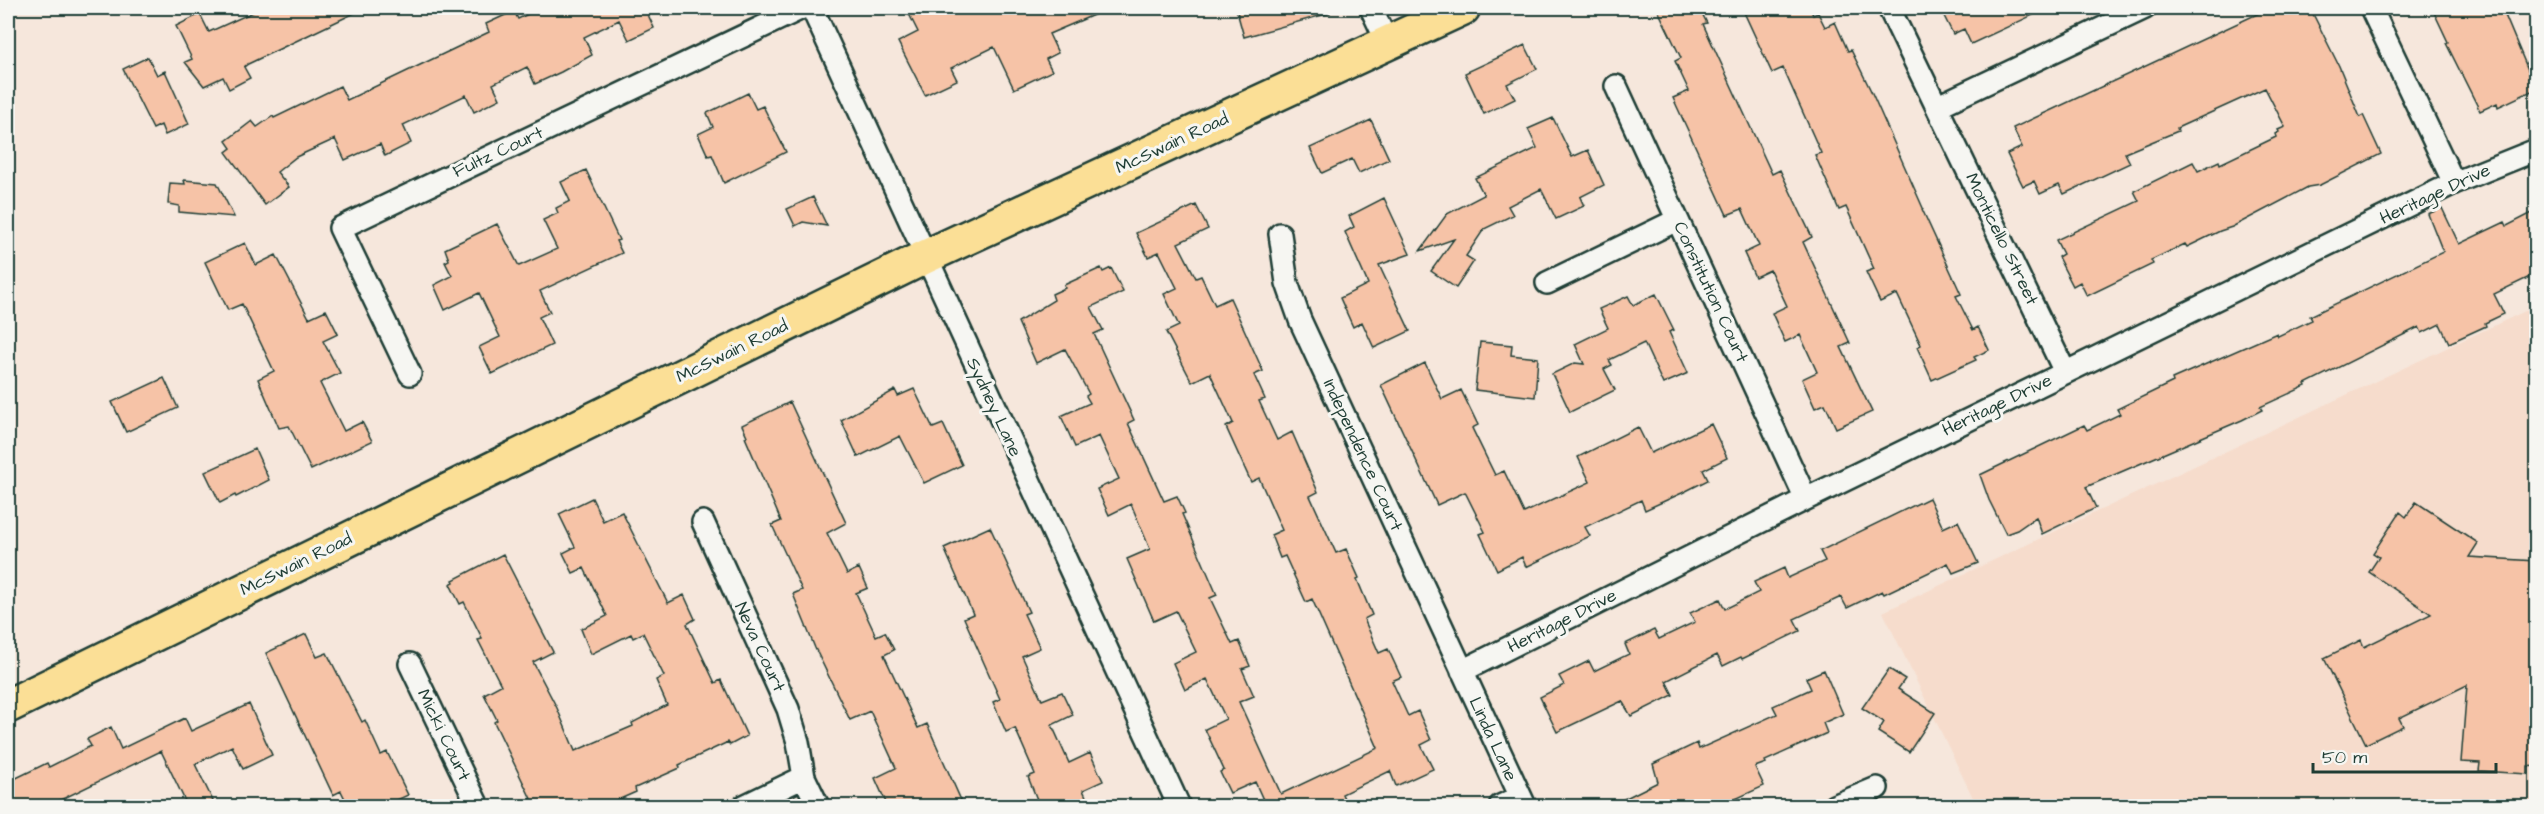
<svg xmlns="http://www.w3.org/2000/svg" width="2544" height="814" font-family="'Architects Daughter',sans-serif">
	<rect width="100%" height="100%" fill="#f6e7dc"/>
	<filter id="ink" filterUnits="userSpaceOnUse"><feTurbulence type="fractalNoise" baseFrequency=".0167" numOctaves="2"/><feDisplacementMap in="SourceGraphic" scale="12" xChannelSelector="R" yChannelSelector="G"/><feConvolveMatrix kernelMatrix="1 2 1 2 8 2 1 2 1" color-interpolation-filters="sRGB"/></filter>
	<g filter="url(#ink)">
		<path fill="#f6dccc" d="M2536,306V806H1977L1883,612Z"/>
		<path fill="#f6c3a7" stroke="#1f3d34" stroke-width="1.5" d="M262,8H365L248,64L244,67L250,78L229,89L223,77L204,86L185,62L192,59L176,26L200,14L209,32Z
			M540,8H645L654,28L629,40L619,20L584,37L592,55L561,72L535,84L527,67L493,84L500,99L474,112L466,95L403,125L411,143L385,156L380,144L345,160L335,139L296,157L277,172L289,187L265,205L226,152L231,148L226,141L252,121L257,127L273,116L274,118L340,86L347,100L489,32L486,24L514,11L518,19Z
			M923,8H1110L1049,34L1058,53L1046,59L1052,71L1014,89L994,47L951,68L957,80L925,95L898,42L918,32L909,14Z
			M1236,8H1329L1330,13L1244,37Z
			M1657,8H1699L1707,23L1703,24L1772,174L1780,170L1812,237L1803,242L1850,343L1841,347L1872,412L1836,428L1825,404L1815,408L1802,379L1817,372L1800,335L1785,342L1772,313L1787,306L1770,270L1755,277L1744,253L1759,246L1742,209L1727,215L1673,98L1689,91L1675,61L1681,58Z
			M1742,8H1810L1813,15L1818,13L1825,27L1835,22L1848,51L1851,50L1872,93L1923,208L1922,209L1961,294L1956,296L1973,330L1978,327L1989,350L1974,357L1976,360L1932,380L1917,347L1921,345L1897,294L1880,302L1866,272L1874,269L1846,207L1839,210L1815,155L1821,153L1783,68L1772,73Z
			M1940,8H2048L1971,44L1964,29L1953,34Z
			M2270,8H2310L2339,66L2360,117L2363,115L2381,154L2320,185L2308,187L2232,227L2220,231L2187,247L2185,244L2151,260L2153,264L2087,296L2080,282L2073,286L2058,257L2063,254L2056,240L2139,201L2134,191L2193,162L2198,171L2219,161L2220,164L2276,137L2275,134L2279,132L2278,130L2285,127L2265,88L2177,128L2178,131L2125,153L2130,163L2064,194L2059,185L2040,194L2034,181L2023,186L2007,154L2022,147L2013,128Z
			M2432,8H2502L2536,89L2498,107L2497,103L2480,111L2446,43L2448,42Z
			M1525,45L1537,69L1507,84L1515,99L1484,114L1465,73Z
			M148,57L157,75L165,71L189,124L165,135L161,125L153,129L123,69Z
			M748,93L756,109L763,106L786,152L724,183L712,155L708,156L698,134L713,127L707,113Z
			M1553,118L1572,157L1588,150L1604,185L1580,197L1584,206L1556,219L1541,189L1508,206L1513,215L1484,229L1466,256L1474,261L1456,288L1431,271L1454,239L1420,251L1447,214L1484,195L1475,178L1537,148L1528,129Z
			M1371,120L1389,159L1359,173L1352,159L1322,173L1310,148Z
			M586,170L619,240L616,241L622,253L540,291L550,312L539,317L552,345L492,374L479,347L500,337L479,293L445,310L434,285L452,276L445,262L449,260L445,249L497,224L519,266L557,249L543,220L558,213L556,208L570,201L561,182Z
			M184,180L217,183L234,217L179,212V206L168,204L170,183L185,184Z
			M813,197L827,226L803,222L795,226L787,209Z
			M1384,198L1410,254L1379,265L1410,331L1374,348L1362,322L1353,327L1340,298L1368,284L1345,232L1354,227L1349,216Z
			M1196,205L1208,229L1178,243L1196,278L1201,276L1215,305L1230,298L1263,371L1254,375L1265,399L1259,401L1277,440L1292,432L1318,492L1310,496L1336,553L1346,549L1359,578L1357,579L1372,615L1364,619L1379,653L1388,649L1401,677L1392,681L1408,716L1418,711L1431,740L1421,745L1433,769L1396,786L1390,771L1342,794L1348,807H1255L1264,802L1255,782L1230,793L1220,772L1224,770L1205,729L1226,719L1207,679L1185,690L1173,663L1196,652L1176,611L1154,621L1127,559L1150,549L1131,504L1109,515L1097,489L1119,479L1099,436L1075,447L1061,416L1090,403L1086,396L1089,394L1065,349L1036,363L1018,322L1054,300L1052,294L1065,288L1064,285L1101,268L1103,272L1111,268L1123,292L1091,307L1103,330L1094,334L1134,420L1128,423L1164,501L1177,496L1185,513L1182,514L1217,595L1210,598L1232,644L1239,641L1250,666L1242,669L1254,696L1239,702L1281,794L1378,748L1312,599L1306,602L1285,556L1280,558L1271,535L1282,530L1259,478L1251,482L1226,427L1233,423L1210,373L1192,382L1166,332L1179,326L1164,294L1177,288L1159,252L1148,257L1136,233Z
			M2442,208L2459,244L2505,222L2507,226L2536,211V274L2494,294L2504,314L2485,323L2486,326L2449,343L2440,324L2422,333L2419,327L2305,384L2306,386L2260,407L2262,410L2242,420L2086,487L2096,508L2042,534L2036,517L2017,530L2006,534L1989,500L1980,475L2084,425L2087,430L2120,414L2117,409L2173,382L2172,379L2277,333L2278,336L2312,320L2310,316L2443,252L2428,214Z
			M245,243L256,265L276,255L309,318L326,310L338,334L323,341L340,373L320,383L344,431L362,422L372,441L311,470L289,426L279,428L258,379L274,371L242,304L228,310L205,262Z
			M1656,294L1674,330L1669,332L1688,373L1663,384L1644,343L1609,360L1612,365L1604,369L1615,390L1570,412L1552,374L1575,363L1584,364L1575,344L1608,328L1599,309L1628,296L1633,305Z
			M1480,342L1512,345L1511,355L1538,358L1535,397L1475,390Z
			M1425,363L1442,399L1461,390L1478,425L1472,428L1495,475L1504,471L1524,513L1590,482L1578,457L1638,427L1651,453L1711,424L1727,458L1703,470L1708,480L1682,493L1645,510L1641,500L1585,527L1590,536L1526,567L1522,557L1497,570L1480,534L1485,532L1465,492L1437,505L1381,385Z
			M164,378L178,408L126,432L112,402Z
			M914,389L933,428L943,424L962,465L924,483L900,436L858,457L841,420L895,390L898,396Z
			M790,402L846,523L827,533L847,574L859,568L868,588L856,593L876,636L885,632L894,650L884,655L918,728L927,724L964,807H888L875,778L896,768L870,711L850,720L815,648L793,594L802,590L772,525L781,521L745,437L747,436L742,425Z
			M255,449L269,480L236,497L235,495L220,503L205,472Z
			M592,498L603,521L622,512L668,603L684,595L695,619L687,624L715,683L721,680L747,736L730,745L728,742L679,765L680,768L635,788L636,792L602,807H535L494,722L497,720L484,694L501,685L478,640L482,639L481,636L464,602L460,604L450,584L454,582L453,580L503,554L553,652L533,662L557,708L575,751L633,726L632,723L667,705L656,680L664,676L643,633L633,638L631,634L591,654L581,629L607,616L584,568L573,573L563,553L575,547L559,514Z
			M1929,498L1943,528L1958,521L1978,563L1953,573L1948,563L1884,594L1882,591L1847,608L1841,597L1794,619L1800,631L1742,659L1741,657L1723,666L1717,655L1666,681L1673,695L1631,716L1622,701L1557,732L1540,697L1564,685L1559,676L1589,661L1594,671L1629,654L1625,644L1654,630L1659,639L1695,622L1690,613L1720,599L1725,609L1759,592L1754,582L1784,568L1788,578L1825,561L1820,551Z
			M2416,502L2478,543L2469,557L2536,561V767L2528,766V774L2479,771L2480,763L2461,762L2467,685L2399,718L2403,726L2366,744L2324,658L2361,640L2364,647L2431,614L2369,572L2379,557L2373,553L2400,512L2406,517Z
			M990,527L1029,612L1024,614L1040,648L1022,656L1042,700L1062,692L1073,715L1052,725L1069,763L1090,753L1103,781L1083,790L1091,807H1040L1028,777L1035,774L1015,728L1006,732L993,702L1000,699L964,618L973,614L944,548Z
			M306,634L317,657L327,653L362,722L365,720L381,755L387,752L408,795L382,807H349L341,791L333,795L266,653Z
			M1889,669L1905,679L1898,689L1935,713L1909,752L1878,732L1884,722L1862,708Z
			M1824,670L1843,714L1823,723L1827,733L1765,761L1766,763L1755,767L1764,786L1718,807H1707L1703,798L1684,807H1608L1658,782L1653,764L1697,743L1699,749L1777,714L1773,706L1811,689L1806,678Z
			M249,704L272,755L243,769L232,746L195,764L213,801L202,807H188L161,751L46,807H8V782L47,763L49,767L91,746L87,739L111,727L121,749L185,718L191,731Z"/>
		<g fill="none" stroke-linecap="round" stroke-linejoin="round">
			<defs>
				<path id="minor" d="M812,8L1179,806
					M1371,8L1388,44
					M1889,8L2065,372
					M2371,8L2454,183
					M1616,86L1806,499
					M1938,106L2145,8
					M1280,234L1287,283L1300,320L1525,806
					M1547,283L1677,220
					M410,374L340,228L802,8
					M703,522L788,709L798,742L804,777L818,806
					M410,664L478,806
					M1462,671L1806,499L2454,183L2536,150
					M744,806L804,777
					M1500,806L1520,797
					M1834,806L1877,788"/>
				<path id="primary" d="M8,706L925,257L1463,8"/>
			</defs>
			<use href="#minor" stroke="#1f3d34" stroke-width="26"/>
			<use href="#primary" stroke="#1f3d34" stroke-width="38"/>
			<use href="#minor" stroke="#f6f6f2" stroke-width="21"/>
			<use href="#primary" stroke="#fbdf96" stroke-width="33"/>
		</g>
	</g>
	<g text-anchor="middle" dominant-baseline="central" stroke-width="6" stroke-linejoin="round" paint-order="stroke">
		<g font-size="18" fill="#1f3d34" stroke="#f6f6f2">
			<text transform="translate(1172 143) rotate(-25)">McSwain Road</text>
			<text transform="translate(498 152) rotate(-25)">Fultz Court</text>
			<text transform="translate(2435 194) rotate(-25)">Heritage Drive</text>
			<text transform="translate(2002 239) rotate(64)">Monticello Street</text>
			<text transform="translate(1711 292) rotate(65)">Constitution Court</text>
			<text transform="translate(732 351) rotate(-26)">McSwain Road</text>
			<text transform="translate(1997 405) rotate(-26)">Heritage Drive</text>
			<text transform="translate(994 407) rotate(65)">Sydney Lane</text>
			<text transform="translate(1363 455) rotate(65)">Independence Court</text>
			<text transform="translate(296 564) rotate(-26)">McSwain Road</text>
			<text transform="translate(1562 621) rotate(-27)">Heritage Drive</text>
			<text transform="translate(760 647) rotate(65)">Neva Court</text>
			<text transform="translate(444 735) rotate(64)">Micki Court</text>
			<text transform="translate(1493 739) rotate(65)">Linda Lane</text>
		</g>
	</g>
	<rect width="2544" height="814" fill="none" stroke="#f6f6f2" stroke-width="30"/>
	<rect x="15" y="15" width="2514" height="784" fill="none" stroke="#1f3d34" stroke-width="2" filter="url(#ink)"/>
	<path d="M2313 763v9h183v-9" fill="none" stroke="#1f3d34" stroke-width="3"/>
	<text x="2322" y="763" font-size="18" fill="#1f3d34" stroke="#f6f6f2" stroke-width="4.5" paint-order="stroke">50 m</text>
</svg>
